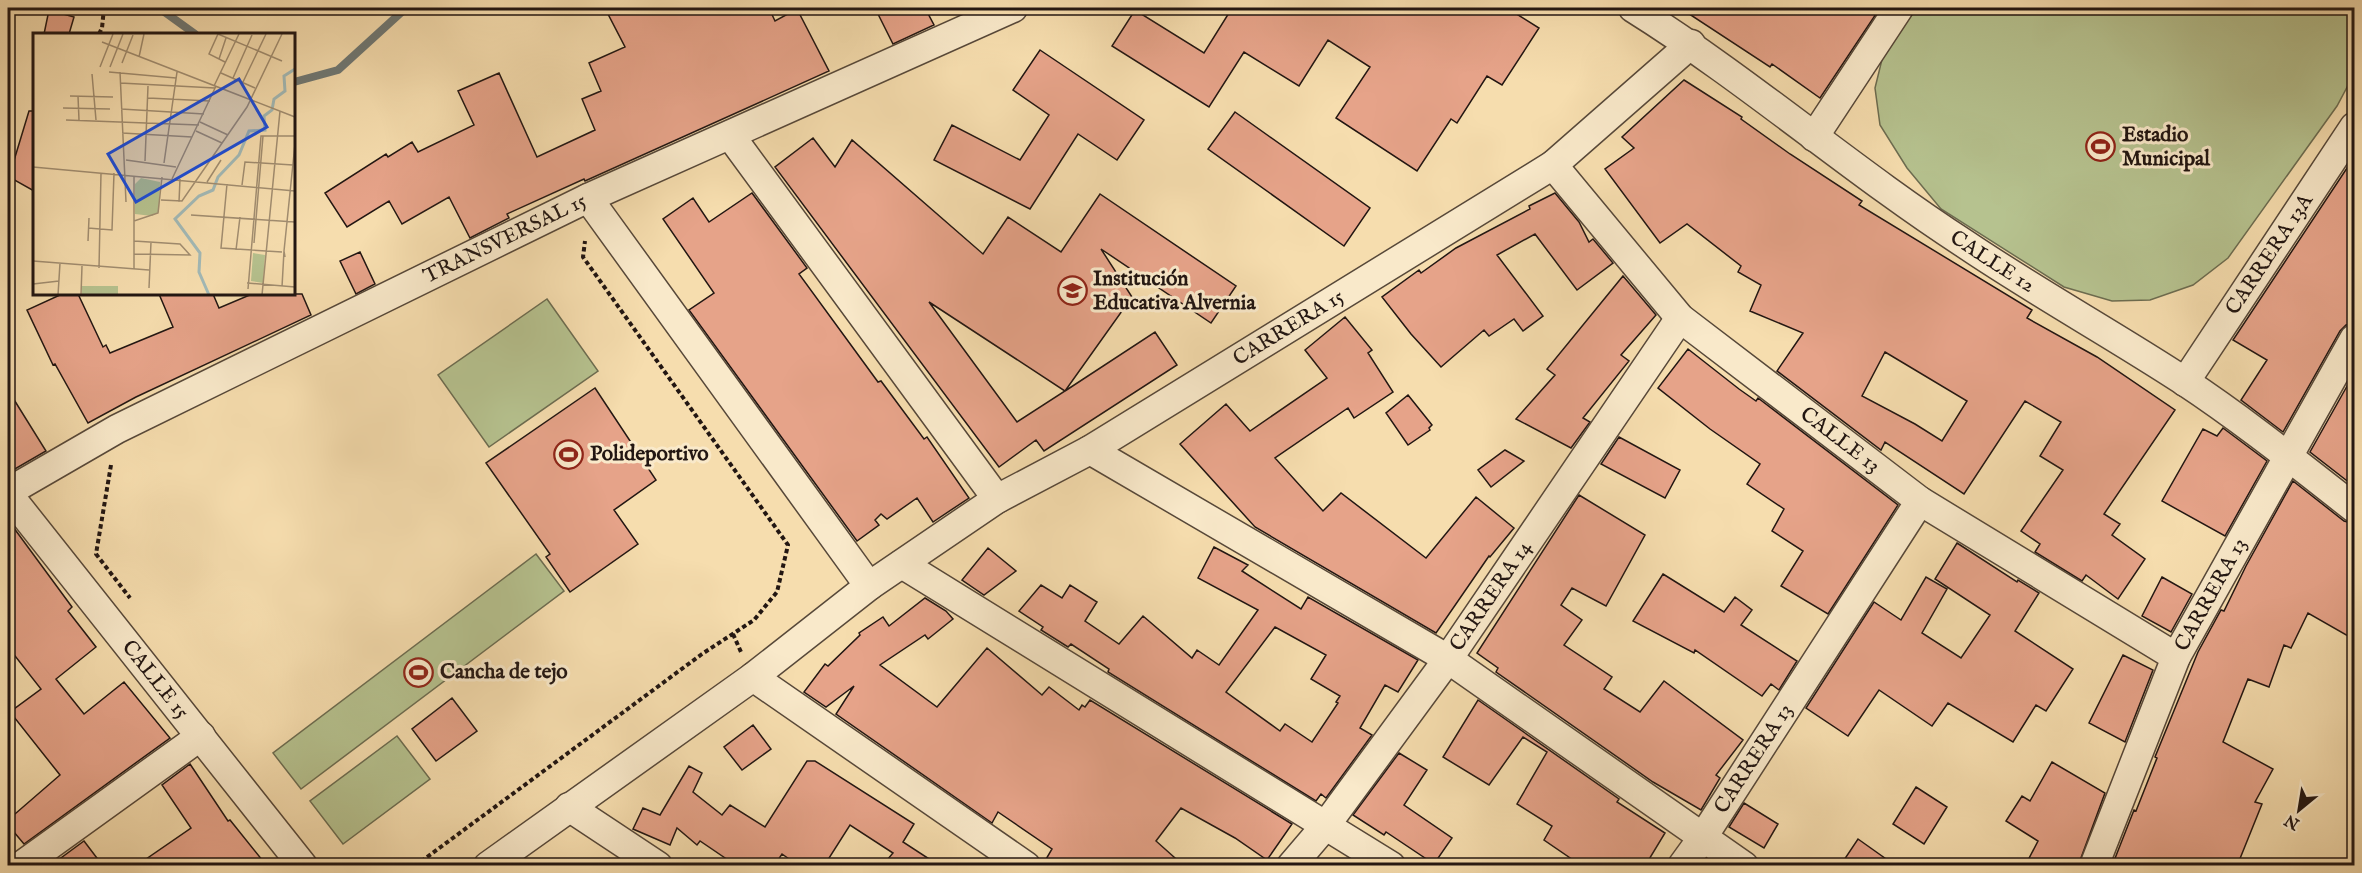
<svg xmlns="http://www.w3.org/2000/svg" width="2362" height="873" font-family="'IM FELL English',serif">
	<rect width="100%" height="100%" fill="#f6ddae"/>
	<filter id="stains"><feTurbulence type="fractalNoise" baseFrequency=".00333" numOctaves="4"/><feColorMatrix values="0 0 0 0 .2 0 0 0 0 .09 0 0 0 0 .02 0 0 0 .5 -.17"/></filter>
	<radialGradient id="worn" r=".72"><stop offset=".6" stop-color="#630" stop-opacity="0"/><stop offset="1" stop-color="#630" stop-opacity=".3"/></radialGradient>
	<path fill="#b6c28f" stroke="#6c6c50" stroke-width="1.5" d="M1907,8H2354V74L2337,106L2228,258L2193,285L2150,300L2112,301L2064,287L1941,209L1907,168L1880,125L1875,88L1888,35Z
		M547,299L598,371L489,447L438,375Z
		M536,554L564,591L301,789L273,753Z
		M397,736L430,779L343,844L310,801Z"/>
	<g fill="none" stroke-linecap="round" stroke-linejoin="round">
		<path stroke="#6f7874" stroke-width="8" d="M159,8L195,34
			M294,82L338,70L406,8"/>
	</g>
	<path fill="#e6a389" stroke="#221612" stroke-width="1.5" fill-rule="evenodd" d="M621,8H769L775,21L797,9L829,71L585,181L584,179L507,214L509,218L470,238L449,197L402,224L389,201L347,227L325,193L386,154L388,157L412,142L418,152L474,125L458,91L499,73L537,157L595,130L582,99L601,91L589,63L625,47L608,14Z
		M875,8H925L934,25L893,44Z
		M1232,8H1507L1539,28L1502,85L1487,76L1457,123L1451,119L1417,171L1336,118L1370,67L1328,40L1299,86L1244,52L1209,107L1112,46L1135,10L1204,53Z
		M1680,8H1880L1820,98L1772,64L1770,67Z
		M49,10L74,17L69,34H44Z
		M1040,50L1144,120L1117,160L1078,134L1030,209L934,160L952,125L1020,160L1049,115L1013,90Z
		M1684,80L1742,117L1741,119L1790,154L1862,201L1859,205L2032,310L2027,318L2097,357L2175,410L2104,514L2120,524L2112,535L2145,559L2118,599L2086,575L2082,581L2035,552L2040,544L2021,531L2063,470L2040,456L2061,422L2025,401L1964,494L1885,442L1881,450L1777,371L1803,333L1750,311L1761,285L1738,272L1741,266L1687,224L1660,243L1605,169L1634,148L1622,137ZM1885,352L1967,401L1942,441L1915,424L1862,396Z
		M29,111H34V191L9,177Z
		M1235,112L1370,208L1344,246L1208,149Z
		M813,138L835,167L852,140L983,254L1008,217L1061,252L1100,194L1236,286L1211,323L1101,249L1132,297L1065,391L1155,332L1177,365L1044,451L1036,440L999,467L775,167ZM929,302L1065,391L1017,422Z
		M2355,156V323L2346,325L2340,331L2283,432L2241,400L2267,360L2233,340Z
		M752,193L807,268L799,274L878,382L881,381L924,439L927,437L969,498L933,522L917,498L887,519L881,514L875,520L879,525L857,541L689,310L714,293L663,219L693,198L709,222Z
		M1555,193L1579,222L1589,242L1593,239L1613,263L1577,290L1535,234L1497,255L1543,316L1523,331L1514,319L1489,336L1484,330L1441,367L1411,334L1382,297L1419,270L1421,273L1456,248L1530,209L1529,206Z
		M360,252L375,284L356,294L340,261Z
		M1623,276L1656,315L1621,355L1629,361L1583,418L1590,422L1571,448L1516,419L1555,375L1547,369Z
		M62,294H78L103,347L106,345L110,353L173,327L159,294H213L219,308L252,294H302L311,315L136,397L88,423L55,364L53,365L27,310Z
		M1345,317L1372,350L1368,353L1393,392L1354,418L1348,408L1275,458L1323,511L1341,493L1426,558L1476,497L1514,528L1490,557L1489,556L1436,633L1255,527L1180,444L1226,404L1250,431L1327,378L1305,350Z
		M1688,349L1739,389L1756,401L1758,398L1898,505L1828,614L1781,586L1803,551L1772,531L1784,509L1747,484L1760,464L1710,429L1658,388Z
		M2355,372V487L2310,452Z
		M595,388L656,480L614,510L638,544L570,592L546,557L550,554L486,463Z
		M8,390L46,451L8,473Z
		M1408,395L1432,425L1429,428L1430,430L1408,445L1386,413Z
		M2223,428L2267,461L2225,536L2162,501L2203,429L2217,436Z
		M1619,437L1680,470L1665,498L1601,464Z
		M1505,450L1524,461L1491,487L1478,470Z
		M2293,481L2344,521L2355,524V640L2308,613L2291,648L2284,645L2269,687L2248,679L2223,742L2273,769L2255,802L2262,804L2237,866H2112L2134,810L2136,811L2157,758L2155,757L2198,652L2221,610L2224,611L2246,566Z
		M1579,495L1645,535L1606,606L1572,588L1561,605L1582,620L1564,645L1612,677L1604,689L1640,712L1664,681L1743,740L1716,775L1720,778L1701,810L1653,782L1496,672L1498,668L1477,653Z
		M8,520L72,607L68,611L96,647L56,679L84,714L124,682L170,738L24,844L8,825V820L60,775L10,712L41,689L8,647Z
		M1957,543L2017,582L2018,580L2039,593L2015,631L2073,669L2046,711L2036,705L2013,742L1948,703L1932,726L1879,690L1848,736L1806,708L1874,602L1901,620L1926,577L1947,589L1922,633L1961,658L1990,615L1935,579Z
		M1214,547L1248,565L1242,571L1301,609L1308,597L1418,660L1398,692L1385,685L1360,728L1372,735L1326,798L1321,794L1316,801L1108,672L1109,669L1071,644L1068,647L1041,630L1043,627L1019,611L1041,585L1062,598L1070,585L1097,602L1085,621L1119,644L1143,616L1192,658L1197,650L1219,665L1258,610L1198,578ZM1275,627L1326,655L1311,679L1340,696L1336,702L1338,703L1312,742L1285,724L1280,731L1226,692Z
		M988,548L1016,571L984,595L962,580Z
		M1663,574L1724,612L1735,597L1752,610L1741,625L1797,661L1779,690L1771,684L1762,696L1695,650L1694,653L1633,621Z
		M2162,577L2192,594L2171,632L2142,616Z
		M925,598L946,611L953,619L928,639L925,635L880,665L937,707L987,648L1042,695L1049,687L1079,710L1082,705L1085,707L1090,700L1292,824L1267,860L1235,838L1181,808L1156,841L1184,866H1042L1052,849L998,812L992,823L836,714L854,686L826,707L804,692L825,664L828,666L860,635L859,633L883,617L889,626Z
		M2123,655L2153,670L2125,742L2089,723Z
		M452,698L477,731L436,761L412,729Z
		M1478,700L1619,799L1617,802L1665,833L1645,866H1582L1544,840L1552,826L1517,804L1547,752L1523,737L1489,785L1443,757Z
		M753,725L771,749L742,770L724,747Z
		M1399,753L1427,770L1404,805L1452,838L1434,864L1386,832L1384,835L1353,815Z
		M807,761H815L914,824L903,842L940,866H882L893,853L850,825L824,866H799L782,854L774,866H737L700,841L697,845L677,828L670,845L633,829L643,808L660,815L689,766L702,773L693,792L722,815L730,805L765,827Z
		M2052,762L2105,793L2078,866H2025L2038,841L2006,821L2022,796L2030,801Z
		M190,764L228,821L230,820L267,866H136L191,828L162,785Z
		M1916,787L1947,807L1924,844L1893,824Z
		M1744,803L1778,824L1764,848L1729,827Z
		M1858,839L1896,866H1840Z
		M84,841L103,866H50Z"/>
	<g fill="none" stroke-linecap="round" stroke-linejoin="round">
		<defs>
			<g id="street">
				<path id="s1" d="M1633,8C1748,80 1851,170 1965,244C2036,292 2112,334 2184,381C2243,420 2299,465 2354,508"/>
				<path d="M730,135L997,499"/>
				<path d="M1814,137L1899,8"/>
				<path id="s2" d="M1553,165L1680,318L1920,501L2176,657"/>
				<path d="M588,198L869,586"/>
				<path id="s3" d="M2185,382L2354,127"/>
				<path d="M1090,450L1448,659L1744,866"/>
				<path id="s4" d="M8,492L117,429L588,198L1013,8"/>
				<path id="s5" d="M8,494L303,866"/>
				<path d="M902,564L1391,866"/>
				<path d="M753,677L1026,866"/>
				<path d="M569,807L658,866"/>
				<path d="M22,865L201,736"/>
				<path id="s6" d="M488,866L753,677L869,586L997,499L1090,450L1553,165L1691,44"/>
				<path id="s7" d="M1291,866L1326,825L1448,659L1680,318"/>
				<path id="s8" d="M1682,866L1703,837L1920,501"/>
				<path id="s9" d="M2094,866L2176,657L2354,339"/>
			</g>
		</defs>
		<use href="#street" stroke="#574839" stroke-width="31"/>
		<path stroke="#221612" stroke-width="4" stroke-dasharray="4.5 3" stroke-linecap="butt" d="M99,34L102,28L104,8
			M111,465L96,554L130,598
			M733,634L741,652
			M415,866L702,654L754,620L777,592L788,545L583,257L585,241"/>
		<use href="#street" stroke="#f9e9ca" stroke-width="28"/>
	</g>
	<defs>
		<symbol id="stadium-ring" viewBox="-11 -11 22 22"><circle r="9.5" fill="#f9e9ca" stroke="#8f2418" stroke-width="1.5"/><path d="M0-5a6.5 5 0 1 0 0 10a6.5 5 0 1 0 0-10ZM-3.5-1.8h7v3.6h-7Z" fill="#8f2418"/></symbol>
		<symbol id="school-ring" viewBox="-11 -11 22 22"><circle r="9.5" fill="#f9e9ca" stroke="#8f2418" stroke-width="1.5"/><path d="M0-5L7-2L0 1L-7-2ZM-4 1L0 2.5L4 1V4Q0 6-4 4Z" fill="#8f2418"/></symbol>
	</defs>
	<g fill-rule="evenodd">
		<use href="#stadium-ring" x="2084" y="130" width="33" height="33"/>
		<use href="#school-ring" x="1056" y="274" width="33" height="33"/>
		<use href="#stadium-ring" x="552" y="438" width="33" height="33"/>
		<use href="#stadium-ring" x="402" y="656" width="33" height="33"/>
	</g>
	<g text-anchor="middle" dominant-baseline="central" stroke-width="6" stroke-linejoin="round" paint-order="stroke">
		<g font-size="21" font-weight="bold" fill="#221612" stroke="#f9e9ca" text-anchor="start">
			<text x="2122" y="135">Estadio<tspan x="2122" dy="24">Municipal</tspan></text>
			<text x="1093" y="279">Institución<tspan x="1093" dy="24">Educativa Alvernia</tspan></text>
			<text x="590" y="454">Polideportivo</text>
			<text x="440" y="672">Cancha de tejo</text>
		</g>
		<g font-size="21" fill="#221612" stroke="#f9e9ca">
			<text stroke="none"><textPath href="#s4" startOffset="558">TRANSVERSAL 15</textPath></text>
			<text stroke="none"><textPath href="#s3" startOffset="153">CARRERA 13A</textPath></text>
			<text stroke="none"><textPath href="#s1" startOffset="440">CALLE 12</textPath></text>
			<text stroke="none"><textPath href="#s6" startOffset="966">CARRERA 15</textPath></text>
			<text stroke="none"><textPath href="#s2" startOffset="400">CALLE 13</textPath></text>
			<text stroke="none"><textPath href="#s7" startOffset="336">CARRERA 14</textPath></text>
			<text stroke="none"><textPath href="#s9" startOffset="296">CARRERA 13</textPath></text>
			<text stroke="none"><textPath href="#s5" startOffset="237">CALLE 15</textPath></text>
			<text stroke="none"><textPath href="#s8" startOffset="129">CARRERA 13</textPath></text>
		</g>
	</g>
	<g transform="translate(33 33)">
		<rect width="262" height="262" fill="#f6ddae"/>
		<path d="M108,145L127,149L126,179L119,183L102,181V151ZM220,220L232,222L230,250L218,248ZM49,253H85V262H49Z" fill="#b6c28f"/>
		<path fill="none" stroke="#a2b9b6" stroke-width="3" d="M176,262L166,239L167,220L142,186L166,163L180,157L185,144L206,122L216,98L232,97L231,83L239,77L241,66L252,58L251,43L262,36"/>
		<path fill="none" stroke="#a18d70" stroke-width="1.5" d="M69,9L262,84M106,24L111,1M186,26L193,5M192,29L176,21L185,1L249,28M89,30L100,2M67,34L80,1M77,34L90,1M76,39L143,45M87,39L93,169M188,40L222,55M59,41L63,87M200,45L219,2M210,49L233,1M87,50L182,55M181,53L206,1M37,63L80,64M45,63L46,87M115,65L177,68M30,75L77,76M88,76L171,81M33,87L166,92M167,89L195,102M163,98L189,110M89,100L159,104M93,127L143,134M112,128L115,53M131,130L144,39M0,134L262,158M101,143V237M139,146L183,53M174,149L188,127M194,151L188,215L249,219M209,152L212,129L260,132M128,167L149,168L214,74L249,1M146,169L147,146M158,182L262,189M101,188L125,180L129,144M55,195L79,197L81,140M55,208L56,185M221,210L230,103M203,217L207,184M251,218L262,111M101,221L157,222L147,211L101,208M0,228L116,237M66,235L68,140M214,250L262,254M0,251L26,248M249,254L251,218L252,224M116,255L118,209M215,256L228,103H262M25,262L27,230M48,262L49,233M229,262L247,78"/>
		<path fill="#1d4ed8" fill-opacity="0.15" stroke="#1d4ed8" stroke-width="3" d="M206,46L234,94L103,169L75,121Z"/>
		<rect width="262" height="262" fill="none" stroke="#221612" stroke-width="3"/>
	</g>
	<rect width="2362" height="873" fill="none" stroke="#f6ddae" stroke-width="30"/>
	<rect x="9" y="9" width="2344" height="855" fill="none" stroke="#221612" stroke-width="3"/>
	<rect x="15" y="15" width="2332" height="843" fill="none" stroke="#221612" stroke-width="1.5"/>
	<g transform="translate(2299 810) rotate(210)" stroke="#f9e9ca" stroke-width="4.5" paint-order="stroke">
	<path d="M0-4.5L10 22L0 15L-10 22Z" fill="#221612"/>
	<text y="-9" font-size="16" font-weight="bold" text-anchor="middle" fill="#221612">N</text>
	</g>
	<rect width="100%" height="100%" filter="url(#stains)"/>
	<rect width="100%" height="100%" fill="url(#worn)"/>
</svg>
